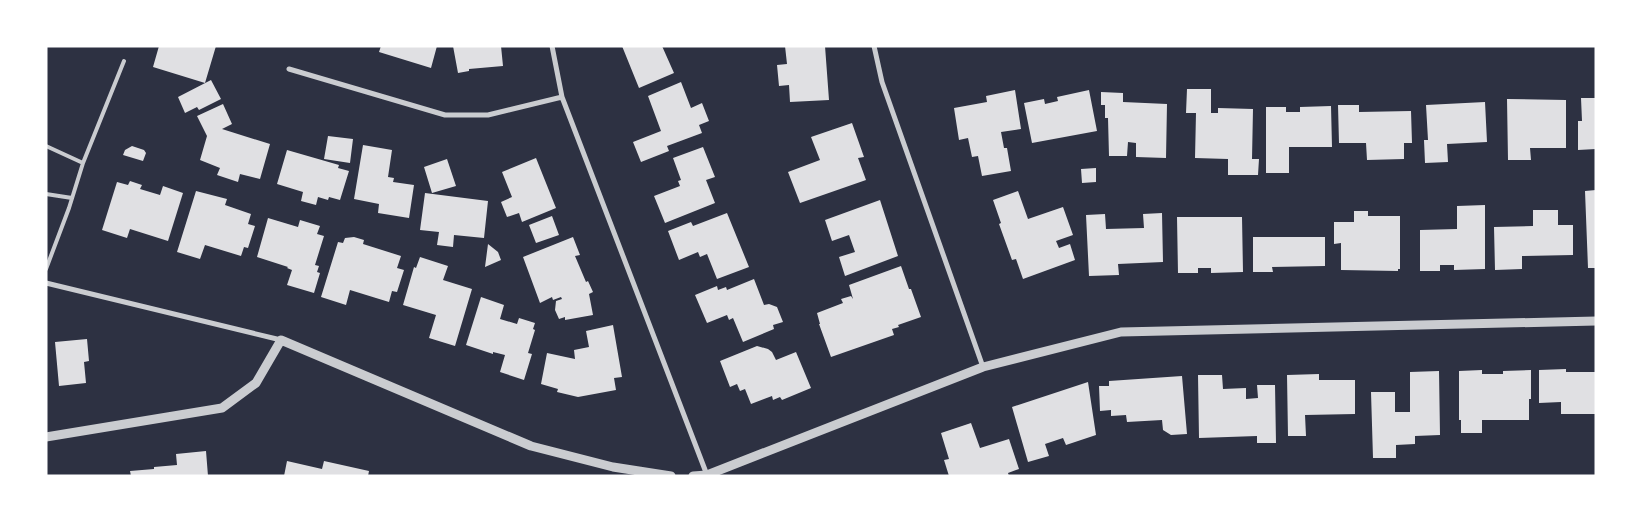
<svg xmlns="http://www.w3.org/2000/svg" width="1642" height="522" font-family="'Noto Sans',sans-serif">
	<rect width="100%" height="100%" fill="#2d3142"/>
	<path fill="#e0e0e3" d="M159,46H216L205,83L153,67Z
		M381,46H437L431,68L379,52Z
		M453,46H501L503,66L469,69V71L458,73Z
		M622,46H662L674,73L639,88Z
		M785,46H825L829,100L790,102L789,85L779,86L777,65L787,64Z
		M211,80L221,99L199,110L197,107L185,113L178,97Z
		M681,82L691,108L702,103L709,121L699,125L702,133L667,146L669,151L641,162L633,142L661,131L648,96Z
		M1187,89H1211V113H1218V108L1253,109L1252,159H1259L1258,175H1228V159L1195,158L1196,113H1186Z
		M1015,90L1021,129L1001,132L1004,148H1007L1011,171L982,176L978,156L972,157L968,138L959,140L954,108L987,102L986,96Z
		M1089,90L1097,131L1032,143L1024,103L1044,99L1045,104L1058,101L1057,97Z
		M1101,92L1123,93V102L1167,104L1166,158L1136,157V143L1128,142L1127,156H1109L1108,118H1105V105H1101Z
		M1581,98H1596V149L1578,150V121H1582Z
		M1507,99L1566,100V148H1530L1531,160H1508Z
		M1485,102L1487,142L1447,144L1448,162L1425,163L1424,140H1428L1426,105Z
		M223,104L232,124L222,129L270,144L260,179L240,174L238,182L217,175L220,168L200,160L207,136L197,116Z
		M1338,105H1359V112L1411,111L1412,143H1404V159L1367,160L1366,143H1339Z
		M1331,106L1332,147H1289V173H1266V107H1286V112H1300V107Z
		M852,123L864,157L858,158L866,180L800,203L788,172L820,160L811,137Z
		M328,136L353,139L350,163L324,159Z
		M363,145L392,150L388,177L394,178L393,182L414,185L409,218L378,213L379,204L354,199Z
		M132,146L144,150L146,153L143,161L123,155L125,150Z
		M703,147L715,177L706,180L715,203L665,223L654,196L680,186L678,181L681,180L673,158Z
		M287,150L339,165L338,168L349,171L340,200L329,197L328,200L318,197L316,205L301,201L303,192L277,184Z
		M536,158L556,208L522,222L519,213L507,217L501,202L512,197L502,172Z
		M447,159L456,186L432,193L424,167Z
		M1096,168V182L1082,183L1081,169Z
		M130,181L142,185L140,189L160,195L163,186L183,193L168,241L130,229L127,238L102,230L117,182L128,185Z
		M1596,190V268H1588L1585,191Z
		M196,191L227,199L225,205L251,214L248,224L255,226L248,248L244,247L241,256L205,245L200,259L177,252Z
		M1018,191L1028,219L1063,207L1073,235L1056,241L1059,248L1070,244L1075,260L1023,279L1016,259L1012,260L999,224L1001,223L993,200Z
		M425,193L488,201L484,238L454,235L453,247L437,245L439,232L420,230Z
		M880,200L898,256L845,276L839,257L855,252L849,235L832,241L825,220Z
		M1485,205V269L1454,270V265H1440V271H1420V230L1457,229V206Z
		M1533,210H1558V225H1573V255L1522,256V269L1495,270L1494,227L1533,226Z
		M1354,211H1368V216H1400V269H1398V271L1341,270V243L1334,244V222H1354Z
		M727,213L749,267L717,279L707,254L700,257L698,252L679,260L668,231L691,222L693,226Z
		M1162,213L1163,262L1118,264L1119,275L1089,276L1086,215L1105,214L1106,229L1144,228L1143,214Z
		M552,216L559,235L536,243L529,225Z
		M1177,217H1242L1243,272L1211,273V268H1198V273H1178Z
		M268,218L298,227L300,220L320,226L317,234L324,236L315,265L319,266L317,272L320,273L314,293L287,285L292,270L287,268L288,267L257,257Z
		M354,237L364,240L363,244L401,256L397,268L404,270L397,292L392,291L389,302L350,290L346,305L321,297L338,242L343,243L345,238Z
		M573,237L580,255L575,256L586,282L588,281L593,292L589,294L593,315L565,320V317L559,319L555,310L556,301L562,299L561,297L553,300L552,297L540,303L523,257Z
		M1253,237H1325V266L1272,267L1273,272H1253Z
		M488,244L498,252L501,260L485,267Z
		M420,257L448,266L443,280L472,289L455,346L429,338L436,315L403,305L414,267L416,268Z
		M901,266L909,289H911L921,317L898,325L899,327L892,329L894,335L831,357L819,324H820L817,313L843,303L841,299L851,296L853,299L849,285Z
		M754,279L764,305L769,304L777,307L783,322L773,325L774,329L743,342L733,318L729,320L727,315L707,323L695,295L717,286L718,290L726,287L727,290Z
		M481,297L504,305L500,319L517,324L519,318L535,323L533,329L535,330L528,353L532,354L524,380L500,372L505,355L493,352V354L466,345Z
		M613,325L622,377L614,378L616,390L578,397L557,392L558,389L541,384L547,353L575,359L574,350L589,347L586,331Z
		M87,339L89,361L84,362L86,383L59,386L55,342Z
		M757,346L768,349L772,352L776,360L796,352L811,388L782,400L780,397L773,400L772,396L751,404L745,389L740,391L737,384L730,387L720,361Z
		M1566,369V372H1596V414H1561V402L1539,403V370Z
		M1482,370V374H1503V371L1531,370V399H1529V420H1482V433H1461V420H1459V371Z
		M1439,371L1440,435L1415,436V444L1396,445V458H1373L1371,392H1395V412H1410V372Z
		M1319,374V380H1355V414L1305,415L1306,436H1288L1287,375Z
		M1198,375H1222L1223,389L1246,388V399L1258,398L1257,385H1275L1276,443H1257V436L1199,438Z
		M1182,376L1187,434L1171,435L1163,430L1162,420L1127,422L1126,415L1111,416V410L1100,411L1099,386H1109V381Z
		M1088,382L1096,435L1066,445L1063,438L1045,444L1049,456L1028,462L1012,407Z
		M971,423L980,448L1009,439L1019,469L1008,473L1009,476H949L944,460L949,459L941,433Z
		M206,451L208,476H131L130,471L154,469V467L177,465L176,454Z
		M287,461L322,469L324,461L369,471L368,476H284Z"/>
	<g fill="none" stroke-linecap="round" stroke-linejoin="round">
		<path stroke="#caccd0" stroke-width="4" d="M46,146L83,163L69,208L46,269
			M83,163L124,61
			M46,194L72,198"/>
		<path stroke="#caccd0" stroke-width="5" d="M552,46L562,97L707,475
			M874,46L882,82L983,367
			M289,69L445,115H488L562,97
			M46,283L281,340"/>
		<path stroke="#caccd0" stroke-width="9" d="M46,437L222,408L256,383L281,340L531,446L613,467L671,476
			M693,476L707,475L983,367L1121,332L1596,321"/>
	</g>
	<rect width="1642" height="522" fill="none" stroke="#ffffff" stroke-width="95"/>
</svg>
